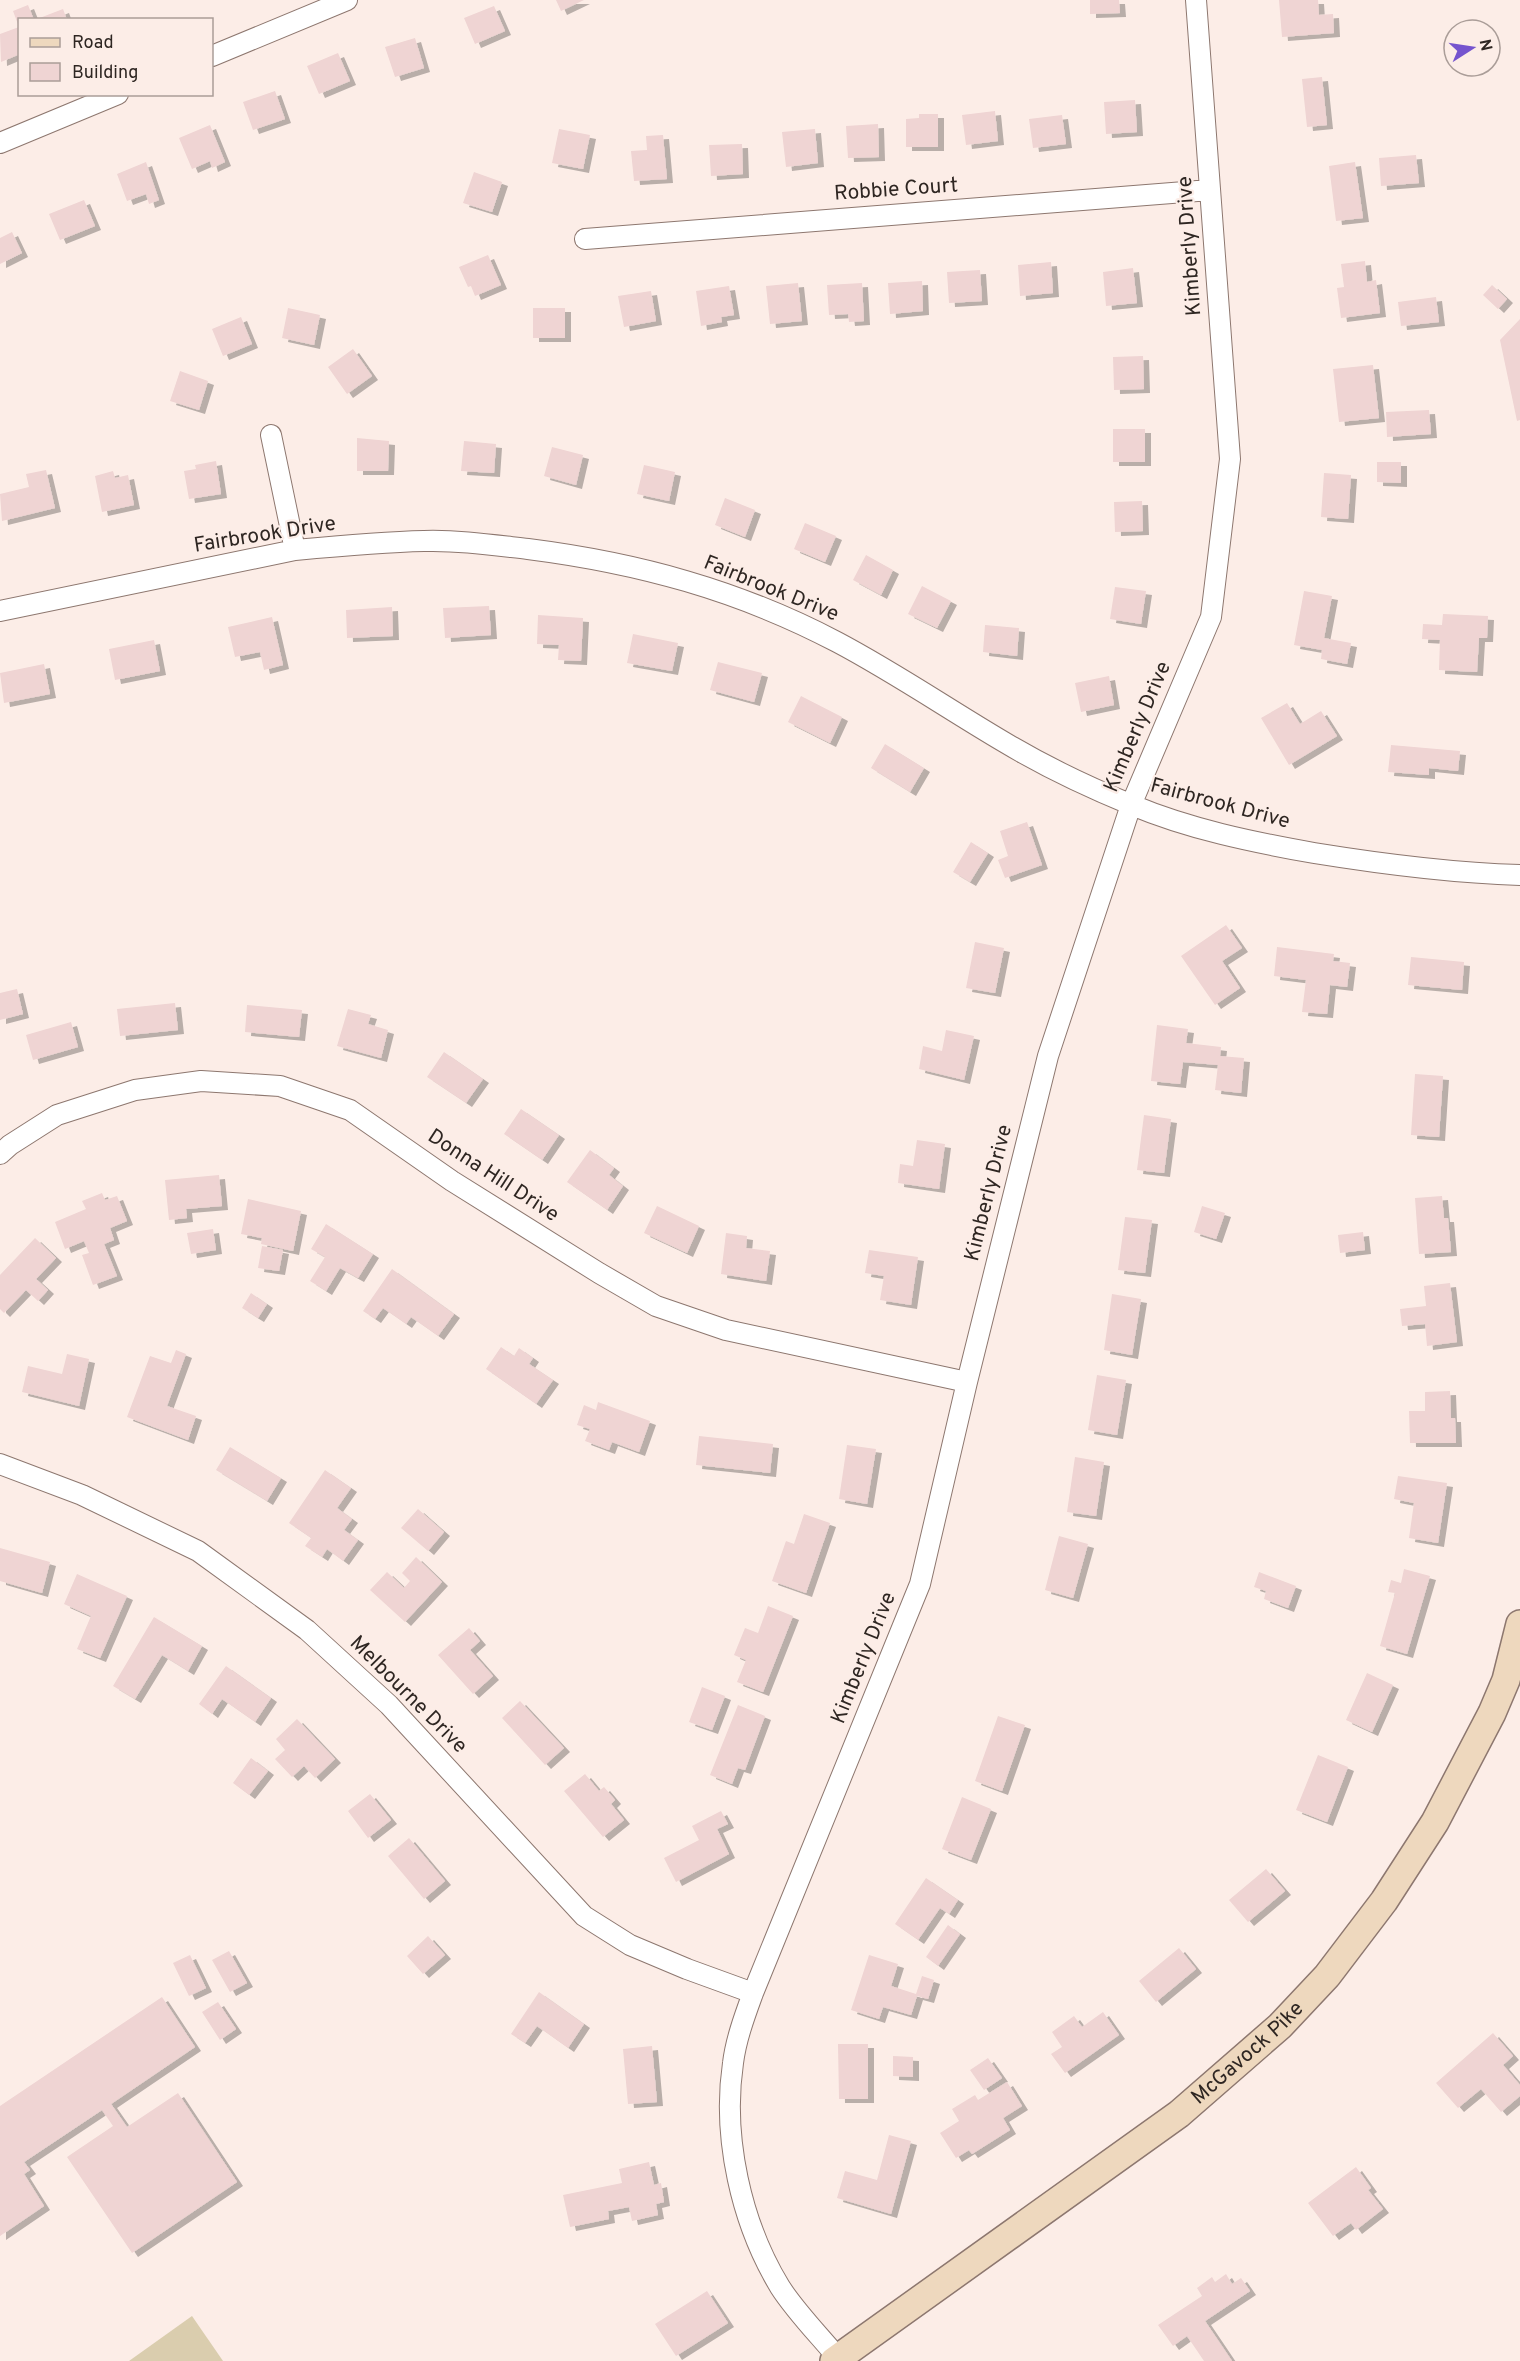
<svg xmlns="http://www.w3.org/2000/svg" width="1520" height="2361" font-family="Overpass,sans-serif">
	<defs>
		<filter id="shadow"><feDropShadow dx="6" dy="4" stdDeviation="0" flood-color="#0004"/></filter>
	</defs>
	<rect width="100%" height="100%" fill="#fcede7"/>
	<path fill="#dacdae" d="M192,2316L223,2361H129Z"/>
	<path fill="#efd4d3" filter="url(#shadow)" d="M556,0H584L561,11Z
		M1090,0H1119L1120,13L1090,14Z
		M1279,0H1318L1319,15L1333,14L1334,33L1282,37Z
		M28,5L34,20H20V54L1,62L0,34L19,27L13,11Z
		M494,6L505,31L475,44L464,18Z
		M63,9L67,20H37V19Z
		M415,38L424,68L395,77L385,47Z
		M338,53L350,81L319,94L307,66Z
		M1322,77L1327,125L1307,127L1302,79Z
		M275,91L285,119L253,130L243,102Z
		M1135,100L1137,132L1106,134L1104,102Z
		M995,111L998,141L966,145L962,115Z
		M919,114H938V147H906V119L919,118Z
		M1062,115L1066,144L1033,148L1029,119Z
		M878,124L879,157L848,158L846,126Z
		M210,125L225,162L212,168L210,161L192,169L179,138Z
		M559,129L590,135L583,169L552,163Z
		M815,129L818,163L786,167L782,132Z
		M663,135L667,179L634,181L631,151L647,150L646,136Z
		M742,144L743,174L711,176L709,145Z
		M1416,155L1419,183L1381,186L1379,158Z
		M146,162L159,200L149,204L146,194L127,201L117,174Z
		M1355,162L1363,218L1336,221L1329,166Z
		M474,172L502,182L492,212L463,203Z
		M84,200L95,226L60,240L49,214Z
		M12,232L22,253L0,264V238Z
		M488,255L501,285L475,296L471,286L468,287L459,267Z
		M1365,261L1367,282L1376,280L1380,313L1341,318L1337,288L1344,287L1341,264Z
		M1051,262L1053,293L1020,296L1018,265Z
		M1133,268L1137,303L1106,306L1103,272Z
		M980,270L982,301L949,303L947,272Z
		M922,281L923,311L890,314L888,283Z
		M798,283L802,321L770,324L766,286Z
		M862,283L864,321L849,322L848,314L829,315L827,285Z
		M1492,285L1507,299L1498,309L1483,295Z
		M729,286L734,315L721,317L722,322L701,326L696,291Z
		M651,291L656,321L624,327L618,296Z
		M1436,297L1439,322L1401,326L1398,302Z
		M288,308L320,315L314,345L282,338Z
		M533,308H565V338H533Z
		M241,317L252,344L223,356L212,329Z
		M1520,319V420L1517,421L1500,340Z
		M353,349L372,376L347,394L328,367Z
		M1143,356L1144,389L1114,390L1113,357Z
		M1373,365L1379,418L1339,422L1333,369Z
		M180,371L208,381L199,410L170,401Z
		M1429,410L1431,434L1387,437L1386,412Z
		M1113,429H1145V462H1113Z
		M357,438L389,441L388,471H357Z
		M464,441L496,444L494,473L461,471Z
		M552,447L583,455L576,485L544,476Z
		M216,461L221,494L189,499L184,471L196,469L195,465Z
		M1377,462H1401V483L1377,482Z
		M644,465L675,472L669,501L637,494Z
		M46,470L55,508L2,521L0,494L29,487L26,474Z
		M113,471L115,478L128,475L134,505L102,512L95,476Z
		M1324,473L1351,475L1348,519L1321,517Z
		M725,498L755,510L745,537L715,525Z
		M1142,501L1143,531L1115,532L1114,502Z
		M805,523L836,536L825,562L794,549Z
		M866,555L893,570L881,595L853,580Z
		M922,586L951,601L937,628L908,614Z
		M1115,587L1146,591L1141,624L1110,619Z
		M1304,591L1332,596L1324,638L1351,643L1347,664L1321,659L1322,650L1294,645Z
		M489,606L491,635L445,638L443,608Z
		M392,607L393,636L347,638L346,610Z
		M1443,614L1488,616L1487,638H1479L1477,672L1439,670L1440,640L1422,639L1423,624L1442,625Z
		M538,615L583,618L581,661L558,660L559,645L537,644Z
		M272,617L283,665L264,670L260,652L235,657L228,627Z
		M985,625L1019,628L1017,656L983,652Z
		M633,634L678,643L672,671L627,663Z
		M154,640L160,671L115,680L109,649Z
		M718,662L762,673L754,702L710,690Z
		M44,664L50,694L4,703L0,673Z
		M1109,676L1114,705L1081,712L1075,683Z
		M801,696L842,717L830,743L788,722Z
		M1287,703L1300,724L1321,711L1337,736L1289,765L1261,718Z
		M885,744L924,768L910,792L871,768Z
		M1391,745L1460,751L1458,771L1429,768V775L1388,772Z
		M1027,822L1042,865L1005,878L998,860L1008,856L1000,831Z
		M971,842L988,853L970,882L953,872Z
		M1226,925L1242,948L1222,961L1240,988L1215,1005L1181,956Z
		M975,942L1004,948L995,993L966,988Z
		M1277,947L1334,954L1333,961L1350,963L1347,987L1330,985L1327,1014L1302,1012L1306,980L1274,976Z
		M1411,957L1464,962L1462,990L1408,985Z
		M17,989L23,1014L0,1020V993Z
		M175,1003L178,1030L120,1036L117,1009Z
		M247,1005L302,1010L299,1037L245,1032Z
		M348,1009L371,1015L368,1024L388,1030L381,1058L337,1046Z
		M71,1022L78,1047L33,1060L26,1035Z
		M1157,1025L1188,1029L1186,1043L1221,1047L1220,1056L1244,1058L1241,1093L1215,1090L1218,1065L1183,1062L1180,1084L1151,1081Z
		M946,1030L974,1036L964,1080L919,1069L923,1046L942,1051Z
		M444,1052L483,1079L466,1103L427,1077Z
		M1415,1074L1443,1076L1439,1137L1411,1135Z
		M521,1109L559,1135L542,1160L504,1134Z
		M1144,1115L1171,1119L1164,1173L1137,1170Z
		M917,1140L945,1144L939,1189L898,1183L900,1164L913,1166Z
		M590,1150L614,1168L609,1175L623,1186L607,1210L567,1182Z
		M219,1175L222,1206L186,1209L187,1218L169,1220L165,1180Z
		M102,1193L105,1200L117,1196L127,1221L110,1228L114,1240L104,1244L117,1276L93,1285L82,1255L89,1253L84,1241L65,1249L55,1222L86,1209L82,1201Z
		M1442,1196L1444,1218H1448L1451,1252L1419,1254L1415,1198Z
		M248,1199L301,1211L293,1251L261,1244L262,1238L241,1234Z
		M657,1206L699,1226L687,1253L644,1233Z
		M1202,1206L1225,1213L1216,1239L1194,1232Z
		M1125,1217L1152,1220L1145,1273L1118,1270Z
		M326,1224L373,1254L358,1278L340,1268L326,1291L310,1281L325,1257L311,1249Z
		M213,1229L216,1250L191,1254L187,1233Z
		M1363,1232L1365,1250L1340,1253L1338,1235Z
		M726,1233L747,1236L746,1248L770,1251L766,1281L721,1274Z
		M35,1238L56,1258L36,1279L48,1290L38,1301L26,1290L4,1313L0,1309V1275Z
		M262,1246L283,1250L279,1271L258,1268Z
		M869,1250L918,1257L911,1305L880,1300L884,1276L865,1273Z
		M392,1269L454,1314L438,1336L411,1317L406,1324L383,1308L375,1319L363,1311Z
		M1450,1283L1457,1342L1427,1346L1425,1324L1402,1326L1400,1309L1426,1306L1424,1286Z
		M251,1293L267,1304L258,1318L242,1308Z
		M1112,1294L1141,1299L1132,1355L1104,1350Z
		M501,1347L514,1356L519,1348L533,1358L529,1364L553,1380L536,1404L486,1369Z
		M176,1350L186,1354L167,1406L196,1416L188,1440L127,1417L150,1356L171,1363Z
		M67,1354L89,1359L79,1406L22,1392L28,1366L62,1374Z
		M1097,1375L1126,1380L1117,1435L1088,1430Z
		M1450,1391L1451,1418H1455L1456,1443H1410L1409,1411H1425V1392Z
		M598,1402L650,1421L639,1452L612,1442L609,1450L585,1441L590,1429L577,1425L584,1405L596,1410Z
		M699,1436L773,1444L770,1473L696,1465Z
		M847,1445L876,1449L867,1504L839,1499Z
		M230,1447L281,1478L267,1501L216,1470Z
		M1075,1457L1104,1462L1096,1516L1067,1512Z
		M325,1470L351,1488L337,1508L352,1519L344,1530L358,1540L343,1561L327,1549L322,1557L305,1546L311,1538L289,1523Z
		M1398,1476L1447,1483L1438,1543L1409,1538L1414,1503L1394,1499Z
		M418,1509L444,1532L428,1551L401,1528Z
		M804,1514L830,1523L806,1593L772,1581L786,1541L794,1544Z
		M1059,1536L1088,1544L1073,1598L1045,1590Z
		M0,1548L50,1562L42,1593L0,1581Z
		M416,1557L442,1582L405,1622L370,1590L387,1572L404,1588L410,1581L402,1573Z
		M1404,1569L1430,1576L1407,1654L1380,1646L1395,1593L1388,1592L1391,1580L1401,1583Z
		M1259,1572L1296,1586L1288,1608L1264,1599L1266,1591L1254,1587Z
		M77,1574L127,1596L100,1658L77,1649L91,1616L64,1604Z
		M768,1606L793,1616L763,1692L737,1682L746,1660L734,1655L745,1628L758,1633Z
		M154,1617L202,1646L188,1671L162,1655L135,1699L113,1686Z
		M469,1628L480,1641L470,1650L493,1676L473,1694L438,1655Z
		M226,1666L271,1698L255,1722L222,1699L212,1714L199,1704Z
		M1367,1673L1393,1685L1372,1732L1346,1720Z
		M702,1687L725,1696L712,1730L689,1722Z
		M520,1701L564,1748L545,1765L502,1718Z
		M738,1705L765,1716L745,1770L738,1768L732,1784L710,1775Z
		M998,1716L1025,1725L1002,1791L975,1781Z
		M297,1719L335,1759L315,1778L304,1766L292,1777L275,1759L285,1750L276,1739Z
		M1318,1755L1348,1767L1327,1822L1296,1810Z
		M251,1758L268,1771L249,1795L233,1783Z
		M585,1774L599,1791L604,1787L615,1800L611,1804L624,1820L603,1837L564,1791Z
		M370,1794L391,1820L368,1838L348,1811Z
		M962,1797L991,1809L971,1860L942,1849Z
		M721,1811L728,1824L717,1829L729,1854L676,1882L664,1858L699,1840L692,1826Z
		M409,1838L445,1881L424,1899L388,1856Z
		M1266,1869L1285,1891L1248,1922L1229,1900Z
		M926,1878L958,1900L949,1914L940,1908L918,1940L895,1924Z
		M948,1925L960,1934L938,1966L926,1957Z
		M428,1936L445,1955L423,1974L407,1956Z
		M1179,1948L1196,1969L1156,2002L1139,1981Z
		M229,1951L247,1983L230,1992L212,1960Z
		M190,1955L206,1988L189,1996L173,1963Z
		M869,1955L898,1964L891,1986L916,1994L922,1976L934,1980L928,1999L917,1996L911,2015L883,2007L879,2019L851,2010Z
		M539,1992L584,2024L568,2048L537,2026L525,2043L511,2034Z
		M162,1997L195,2047L111,2104L127,2127L178,2093L237,2182L132,2253L67,2157L113,2126L102,2110L24,2162L30,2170L24,2174L44,2206L0,2236V2106Z
		M218,2002L236,2029L220,2040L202,2012Z
		M1103,2012L1119,2035L1065,2073L1051,2054L1062,2047L1052,2032L1074,2016L1082,2027Z
		M1493,2033L1513,2056L1503,2065L1520,2085V2096L1501,2112L1481,2089L1458,2108L1436,2083Z
		M838,2044H868V2099H839Z
		M652,2046L657,2102L628,2104L623,2049Z
		M893,2056L913,2057V2077L893,2076Z
		M988,2058L1002,2078L984,2090L970,2070Z
		M1007,2082L1022,2106L1003,2118L1010,2130L972,2154L969,2150L956,2158L940,2133L959,2121L952,2109L975,2095L978,2100Z
		M889,2135L911,2141L891,2214L837,2198L845,2171L877,2180Z
		M649,2162L654,2185L661,2183L664,2202L656,2204L658,2215L632,2221L629,2207L608,2211L609,2219L570,2227L563,2195L622,2183L619,2169Z
		M1356,2167L1371,2188L1368,2190L1383,2209L1356,2230L1351,2223L1333,2236L1308,2203Z
		M1226,2274L1232,2284L1241,2278L1250,2291L1205,2321L1232,2361H1204L1187,2336L1173,2346L1158,2325L1202,2296L1197,2288L1212,2277L1215,2282Z
		M707,2291L728,2323L676,2356L655,2324Z"/>
	<g fill="none" stroke-linecap="round" stroke-linejoin="round">
		<defs>
			<path id="minor" d="M212,56L347,0
				M0,143L118,94
				M585,239L1210,190
				M271,435L295,550
				M0,611L295,550C338,546 381,542 424,541C459,540 493,545 528,549C638,563 738,590 837,642C894,672 948,709 1004,742C1044,766 1088,787 1132,805C1189,829 1252,842 1314,853C1382,864 1451,873 1520,875
				M0,1154L10,1145L57,1115L135,1090L201,1081L280,1086L350,1110L452,1181L599,1273L656,1306L726,1330L967,1382
				M0,1464L82,1495L198,1551L307,1630L389,1705L584,1916L630,1945L687,1969L753,1993
				M838,2358C819,2335 796,2312 780,2287C741,2223 722,2137 733,2063C736,2039 745,2015 753,1993L920,1584L967,1382L1048,1056L1131,805L1211,617L1230,459L1196,0"/>
			<g id="secondary">
				<path id="s1" d="M834,2361L1179,2114L1280,2026L1327,1976L1384,1901L1435,1822L1492,1713L1506,1680L1520,1624"/>
			</g>
		</defs>
		<use href="#minor" stroke="#8d776f" stroke-width="22"/>
		<use href="#secondary" stroke="#8d776f" stroke-width="30"/>
		<use href="#minor" stroke="#fff" stroke-width="20"/>
		<use href="#secondary" stroke="#eed8be" stroke-width="27"/>
	</g>
	<g text-anchor="middle" dominant-baseline="central" stroke-width="4.5" stroke-linejoin="round" paint-order="stroke">
		<g font-size="21" fill="#2e2622" stroke="#fcede7">
			<text transform="translate(896 190) rotate(-4)">Robbie Court</text>
			<text transform="translate(1190 246) rotate(-94)">Kimberly Drive</text>
			<text transform="translate(265 535) rotate(-9)">Fairbrook Drive</text>
			<text transform="translate(771 589) rotate(22)">Fairbrook Drive</text>
			<text transform="translate(1138 727) rotate(-67)">Kimberly Drive</text>
			<text transform="translate(1220 804) rotate(15)">Fairbrook Drive</text>
			<text transform="translate(493 1176) rotate(33)">Donna Hill Drive</text>
			<text transform="translate(989 1193) rotate(-76)">Kimberly Drive</text>
			<text transform="translate(864 1658) rotate(-68)">Kimberly Drive</text>
			<text transform="translate(408 1695) rotate(45)">Melbourne Drive</text>
			<text stroke="none"><textPath href="#s1" startOffset="516">McGavock Pike</textPath></text>
		</g>
	</g>
	<rect x="18" y="18" width="195" height="78" fill="#fcede7" stroke="#aa9d98" stroke-width="1.5"/>
	<rect x="30" y="38" width="30" height="9" fill="#eed8be" stroke="#aa9d98" stroke-width="1.5"/>
	<text x="72" y="48" font-size="18" fill="#2e2622">Road</text>
	<rect x="30" y="63" width="30" height="18" fill="#efd4d3" stroke="#aa9d98" stroke-width="1.5"/>
	<text x="72" y="78" font-size="18" fill="#2e2622">Building</text>
	<g transform="translate(1472 48) rotate(78)"><circle r="28" fill="#fcede7" stroke="#aa9d98" stroke-width="1.5"/>
	<path d="M0-4.5L10 22L0 15L-10 22Z" fill="#7554ce"/>
	<text y="-9" font-size="16" font-weight="bold" text-anchor="middle" fill="#2e2622">N</text>
	</g>
</svg>
